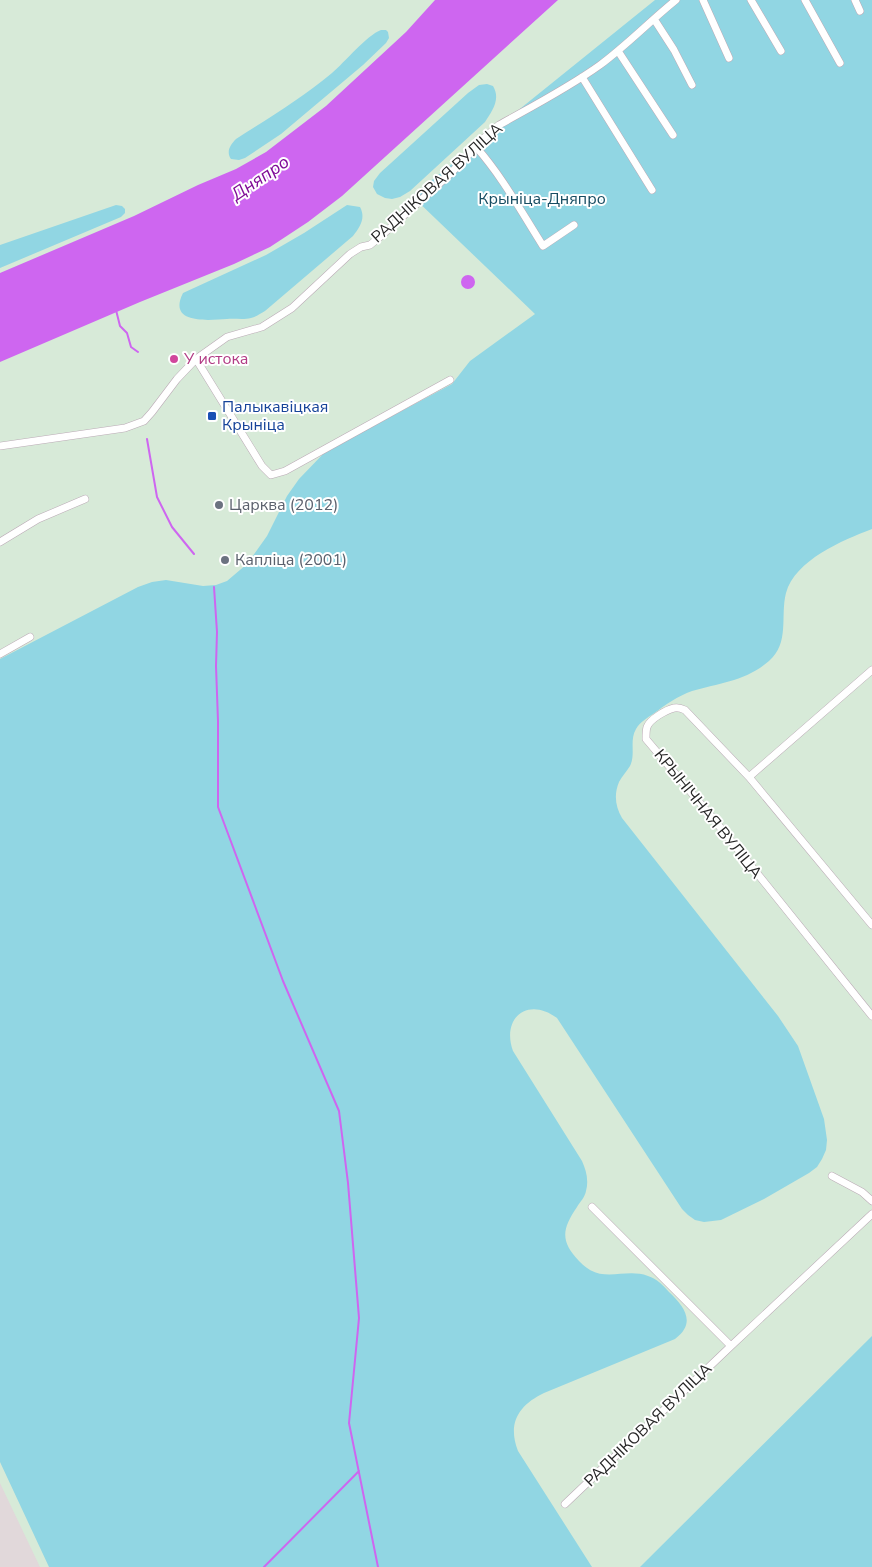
<svg xmlns="http://www.w3.org/2000/svg" width="872" height="1567" font-family="'Nunito Sans',sans-serif">
	<rect width="100%" height="100%" fill="#d7ead8"/>
	<path fill="#e1d8da" d="M0,1483L40,1567H0Z"/>
	<path fill="#91d6e3" d="M655,0H872V529C843,540 795,560 786,593C780,616 790,643 769,661C746,681 720,683 692,691C678,696 665,705 653,714C647,718 640,722 636,729C629,741 636,754 630,766C627,771 622,776 619,782C614,794 615,806 622,818L778,1016L798,1046L824,1119L827,1140L826,1150L822,1159L817,1167L809,1173L764,1199L721,1220L704,1222L695,1220L688,1215L682,1209L557,1018C528,996 501,1018 513,1051L582,1161C586,1170 589,1180 586,1191C585,1197 580,1202 577,1207C562,1229 560,1241 579,1261C602,1286 623,1267 648,1276C657,1279 663,1285 669,1292C684,1306 697,1323 675,1339L544,1393C519,1405 507,1423 518,1451L592,1567H49L0,1462V659L138,587L152,582L166,580L203,586L216,585L227,581L247,564L267,536L287,496L299,479L325,452L452,384L470,361L535,314L412,196Z
		M381,30H386L388,32L389,38L386,43L363,65L281,134L245,158L239,160L231,159C226,152 230,145 236,139C269,118 302,98 332,73C345,62 367,35 381,30Z
		M487,84L493,86C501,99 492,111 485,122L410,191L400,197L392,199L385,198L377,194L373,187L374,181L380,173L468,93L479,85Z
		M116,205L122,206L125,209V213L121,217L0,268V245Z
		M347,205L360,207C366,218 360,227 353,236L265,311C261,313 256,317 251,318C243,320 234,318 227,319C209,320 167,325 183,293L266,255L304,233Z
		M872,1336V1567H640Z"/>
	<path fill="#ce66f0" d="M435,0H558L342,196L308,222L270,247L234,264L140,302L0,362V273L134,216L198,185L236,169L266,152L326,106L406,32Z
		M461 282a7 7 0 1 1 14 0a7 7 0 1 1-14 0Z"/>
	<g fill="none" stroke-linecap="round" stroke-linejoin="round">
		<path stroke="#ce66f0" stroke-width="2" d="M116,310L120,326L127,333L131,347L138,352
			M147,439L157,497L172,527L194,554
			M214,587L217,632L216,666L218,721V807L283,981L339,1111L348,1183L359,1318L349,1423L378,1567
			M264,1567L359,1471"/>
		<defs>
			<path id="minor" d="M703,0L729,58
				M751,0L781,51
				M805,0L840,63
				M855,0L860,11
				M654,19L674,50L692,85
				M618,51L673,135
				M582,77L652,190
				M476,147C502,176 522,213 543,246L574,225
				M196,359L262,466L271,475L285,471L450,380
				M0,446L125,428L144,421L152,412L177,379L196,359L227,337L262,327L292,308L350,254L361,247L370,245L381,236L450,174L483,139L499,125C533,106 568,88 600,65C627,45 650,21 676,0
				M0,542L38,519L85,499
				M0,654L30,637
				M749,777L872,670
				M872,925L749,777L685,710C681,708 678,707 674,708C666,710 650,719 647,727C646,730 646,735 646,739L711,816L872,1016
				M832,1176L862,1192L872,1201
				M592,1207L731,1346
				M565,1504L731,1346L872,1214"/>
		</defs>
		<use href="#minor" stroke="#bbabb6" stroke-width="8"/>
		<use href="#minor" stroke="#fff" stroke-width="7"/>
	</g>
	<circle fill="#d1479c" stroke="#fff" stroke-width="2" cx="174" cy="359" r="5"/>
	<rect fill="#1a4fb4" stroke="#fff" stroke-width="2" x="207" y="411" width="10" height="10" rx="2.5"/>
	<g fill="#6b7280" stroke="#fff" stroke-width="2">
		<circle cx="219" cy="505" r="5"/>
		<circle cx="225" cy="560" r="5"/>
	</g>
	<g text-anchor="middle" dominant-baseline="central" stroke-width="4" stroke-linejoin="round" paint-order="stroke">
		<g font-size="16" fill="#262626" stroke="#fff">
			<text transform="translate(437 183) rotate(-42)">РАДНІКОВАЯ ВУЛІЦА</text>
			<text transform="translate(708 814) rotate(51)">КРЫНІЧНАЯ ВУЛІЦА</text>
			<text transform="translate(648 1425) rotate(-44)">РАДНІКОВАЯ ВУЛІЦА</text>
		</g>
		<g font-size="16" fill="#174d62" stroke="#fff">
			<text x="542" y="199">Крыніца-Дняпро</text>
		</g>
		<g font-size="16" fill="#b23c85" stroke="#fff" text-anchor="start">
			<text x="184" y="359">У истока</text>
		</g>
		<g font-size="16" fill="#164399" stroke="#fff" text-anchor="start">
			<text x="222" y="407">Палыкавіцкая<tspan x="222" dy="18">Крыніца</tspan></text>
		</g>
		<g font-size="16" fill="#5b616d" stroke="#fff" text-anchor="start">
			<text x="229" y="505">Царква (2012)</text>
			<text x="235" y="560">Капліца (2001)</text>
		</g>
		<g font-size="18" font-style="italic" fill="#7f0b96" stroke="#fff">
			<text transform="translate(260 178) rotate(-34)">Дняпро</text>
		</g>
	</g>
</svg>
